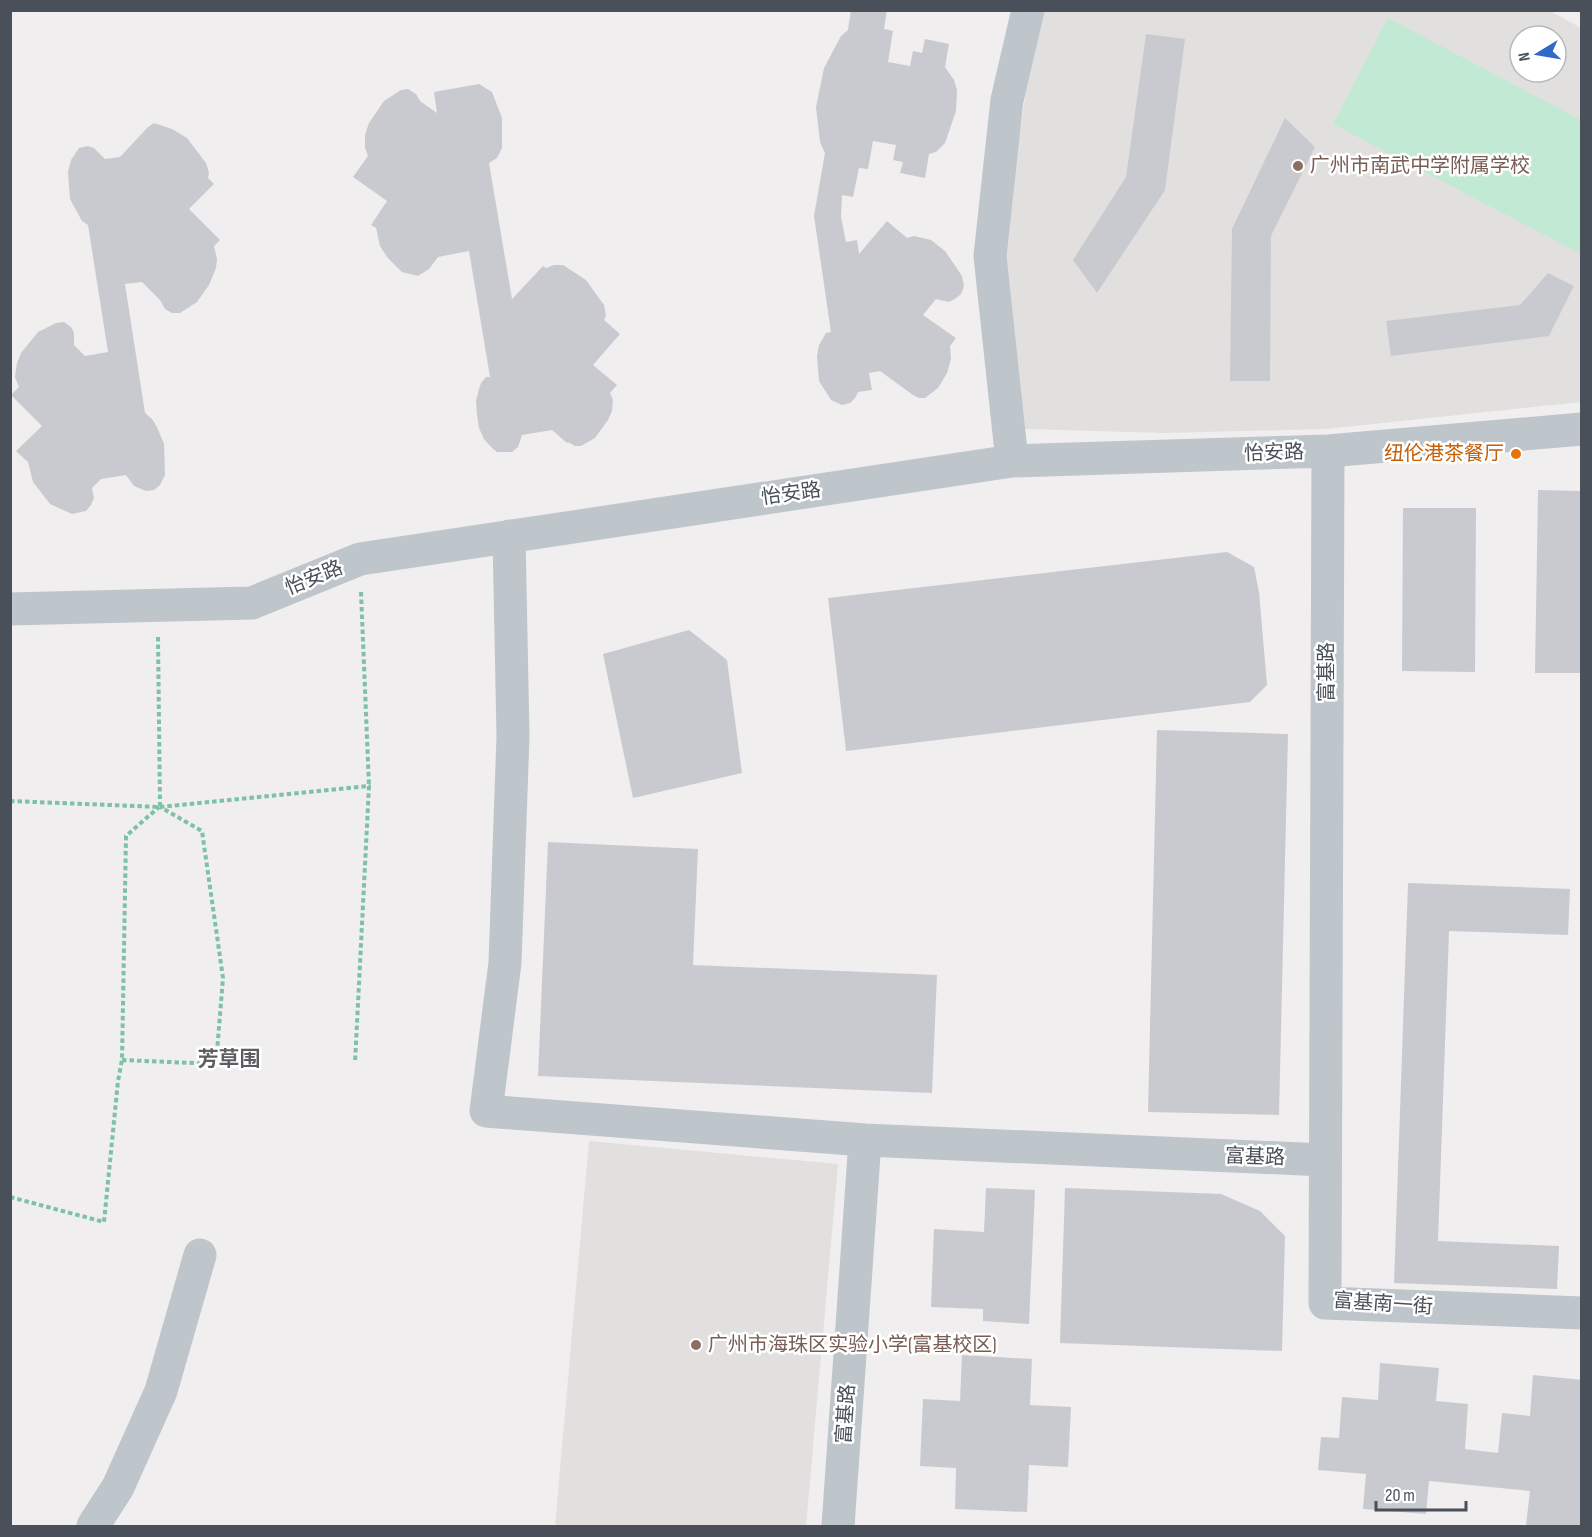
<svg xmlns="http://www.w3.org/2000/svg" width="1592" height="1537" font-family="'Sofia Sans Condensed','Noto Sans SC',sans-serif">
	<rect width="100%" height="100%" fill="#f0eeee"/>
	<path fill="#e1e0df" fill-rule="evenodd" d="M1548,10L1581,28V402L1326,429L1164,433L1025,429L1003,259L1035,24L1041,11ZM1520,36H1556V72H1520Z
		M589,1141L838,1164L806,1526H555Z"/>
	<path fill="#c2e9d3" d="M1388,18L1581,120V254L1333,124Z"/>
	<path fill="#c9cad0" d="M851,10H887L884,29L893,31L888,62L910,66L913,51L922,53L925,39L949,44L945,67L954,80L957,90L956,111L945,143L936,152L929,154L925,178L900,173L903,162L893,160L896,145L873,141L868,169L859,168L853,197L842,195L841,217L846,242L857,240L859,254L887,221L907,238L914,236L931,240L945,251L962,276L964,286L961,294L955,299L949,302L936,299L923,315L956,338L950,346L951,359L947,373L938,388L925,398H919L913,395L880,371L869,373L872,390L858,392L855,398L850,403L842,405L831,400L819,381L817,356L819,345L826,333L831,332L814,216L825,153L820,142L816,107L824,68L841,36L848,30Z
		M1146,34L1185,39L1165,190L1097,293L1073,260L1126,177Z
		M479,84L492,92L502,118V148L497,158L489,163L512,299L543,266L546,268L554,265H563L586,280L604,305L606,316L604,320L620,334L593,365L617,385L610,393L613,400L612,411L608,420L595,438L581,446H575L568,442L567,443L552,430L522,435L518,447L512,452H497L492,448L484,439L479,428L477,415L476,401L479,389L481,383L486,377H490L469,251L438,257L429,269L418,276L402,272L387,257L380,246L376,228L371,225L387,201L353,177L368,156L365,148V135L369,123L384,101L401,90L408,89L416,94L420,101L437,113L434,92Z
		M1285,118L1315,147L1271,236L1270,381H1230L1232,229Z
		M154,123L172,129L187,138L206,163L209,173L208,178L214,184L189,209L220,240L214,246L217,259L216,268L209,285L197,302L180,313H172L165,309L160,300L142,282L125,284L145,413L152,419L157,427L164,444L165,475L160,485L154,490L146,491L134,486L126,475L101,479L92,488L94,498L91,505L86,511L72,514L50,504L33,482L28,462L16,451L42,426L11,395L19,387L15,377L17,363L21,353L38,332L56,323L64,322L71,327L74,333V345L85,356L108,352L88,225L82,221L70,199L68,172L71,160L79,148L88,146L94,148L105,159L120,157L148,127Z
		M1548,273L1574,286L1549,336L1391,356L1386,321L1520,305Z
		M1538,490L1582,491V673H1535Z
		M1403,508H1476L1475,672L1402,671Z
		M1227,552L1254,567L1259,592L1267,685L1250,702L846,751L828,598Z
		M689,630L727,660L742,773L633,798L603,654Z
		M1157,730L1288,734L1279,1115L1148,1112Z
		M548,842L698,849L693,965L937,975L932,1093L538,1076Z
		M1408,883L1570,889L1568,935L1449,931L1438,1241L1559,1246L1557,1289L1394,1283Z
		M986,1188L1035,1190L1029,1324L983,1321V1309L931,1307L934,1229L984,1232Z
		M1065,1188L1221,1194L1260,1211L1285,1236L1282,1351L1060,1343Z
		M962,1355L1032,1359L1030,1405L1071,1407L1068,1467L1029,1465L1027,1512L955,1509L956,1468L920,1466L923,1399L960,1401Z
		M1380,1363L1439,1368L1436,1401L1468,1404L1465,1449L1498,1453L1502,1413L1530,1416L1533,1375L1582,1380V1526L1526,1525L1530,1491L1429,1481L1426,1514L1363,1509L1366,1474L1318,1470L1321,1437L1339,1438L1342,1397L1378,1400Z"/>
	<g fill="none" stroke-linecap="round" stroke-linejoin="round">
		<path stroke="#7ec2a5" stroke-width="4" stroke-dasharray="4.5 3" stroke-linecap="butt" d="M361,592L369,786
			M158,637L160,807
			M10,801L160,807L369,786L355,1063
			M122,1060L216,1064L223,978L202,831L160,807
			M10,1197L104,1222L118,1081L122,1060L126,836L159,807"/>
		<path stroke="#bec5cb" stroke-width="33" d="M1328,451L1325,1303L1582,1313
			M1012,461L990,256L1007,100L1028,10
			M509,536L513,736L505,963L486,1111L865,1140L1325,1160
			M10,609L252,603L360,559L1012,461L1328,451L1582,429
			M93,1526L118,1487L161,1391L200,1255
			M838,1526L865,1140"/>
	</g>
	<g fill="#8d6e63" stroke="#fff" stroke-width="2">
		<circle cx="1298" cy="166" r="6"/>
		<circle cx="696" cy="1345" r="6"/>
	</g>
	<circle fill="#e8710a" stroke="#fff" stroke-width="2" cx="1516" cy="454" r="6"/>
	<g text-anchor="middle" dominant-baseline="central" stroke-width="5" stroke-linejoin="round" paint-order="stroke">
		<g font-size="20" fill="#785e54" stroke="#fff" text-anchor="start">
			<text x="1310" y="166">广州市南武中学附属学校</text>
			<text x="708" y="1345">广州市海珠区实验小学(富基校区)</text>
		</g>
		<g font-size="20" fill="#495059" stroke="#fff">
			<text transform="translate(1274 453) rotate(-2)">怡安路</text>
			<text transform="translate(791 494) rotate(-8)">怡安路</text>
			<text transform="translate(314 578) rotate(-22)">怡安路</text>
			<text transform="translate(1327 672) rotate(-90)">富基路</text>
			<text transform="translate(1255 1157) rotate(2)">富基路</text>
			<text transform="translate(1383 1304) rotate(4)">富基南一街</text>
			<text transform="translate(846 1414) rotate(-86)">富基路</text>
		</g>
		<g font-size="20" fill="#c56008" stroke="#fff" text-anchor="end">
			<text x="1504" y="454">纽伦港茶餐厅</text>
		</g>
		<g font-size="21" font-weight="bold" fill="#5c5e62" stroke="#fff">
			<text x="229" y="1059">芳草围</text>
		</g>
	</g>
	<rect width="1592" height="1537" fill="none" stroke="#495059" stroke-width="24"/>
	<g transform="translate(1538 54) rotate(259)"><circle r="28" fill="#ffffff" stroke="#b6b9bd" stroke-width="1.5"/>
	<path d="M0-4.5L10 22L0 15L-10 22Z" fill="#306ac9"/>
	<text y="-9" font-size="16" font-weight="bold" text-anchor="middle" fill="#495059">N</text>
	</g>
	<path d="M1376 1501v9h90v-9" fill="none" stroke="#495059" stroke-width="3"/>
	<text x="1385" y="1501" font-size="18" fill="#495059" stroke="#ffffff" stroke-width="4.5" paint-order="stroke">20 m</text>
</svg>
